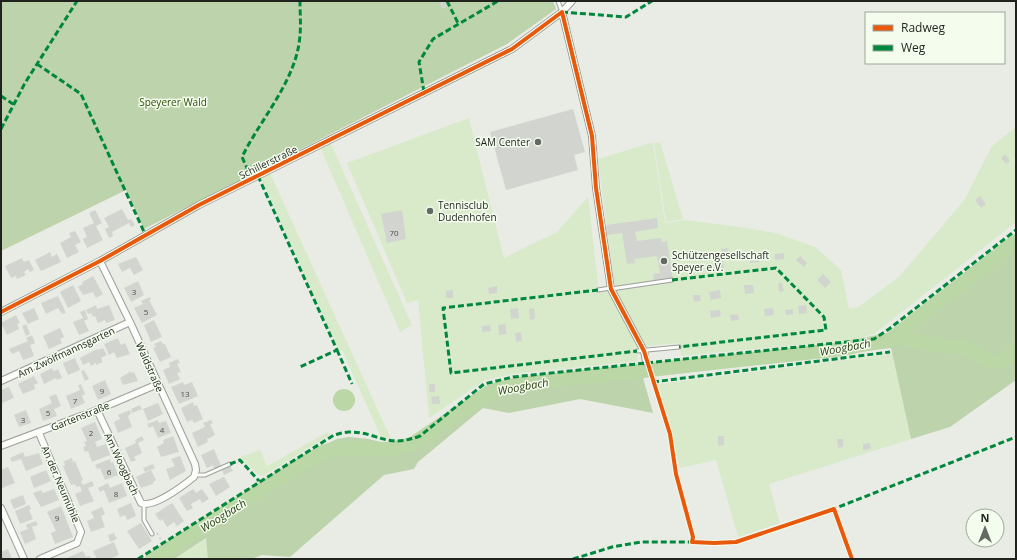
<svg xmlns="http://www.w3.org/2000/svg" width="1017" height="560" font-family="'Open Sans',sans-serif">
	<rect width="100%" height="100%" fill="#e8ece4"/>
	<path fill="#d9eacb" d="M469,118L504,258L557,232L588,197L599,292L673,282V279L616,286L613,279L598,159L647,144L653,143L665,223L684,220L733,226L776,233L815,247L841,270L849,309L858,307L899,277L965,199L992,146L1016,127V222L874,334L854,340L681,356L679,343L636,347L638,361L513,374L485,380L429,418L418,300L407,303L347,163Z
		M660,142L683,219L666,222L654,143Z
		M331,144L412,325L400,332L321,149Z
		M270,173L391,439L381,437L342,350L339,351L261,178Z
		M892,354L911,439L769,484L780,523L738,537L716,460L680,468L658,384Z
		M328,432L330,435L263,476L258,475L240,457L260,450L267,466Z
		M207,538L208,559H174Z"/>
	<path fill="#bdd3ab" d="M1,1H553L556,9L507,44L144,229L126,190L1,251Z
		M1016,233V380L950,427L911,439L891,348L643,378L653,413L580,399L509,413L483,408L418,462L414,469L384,475L290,557L262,555L251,559H208L206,538L174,559H143L310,452L337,439L349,437L369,439L392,445L411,442L428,433L486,386L517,378L872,342L889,332Z"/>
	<path fill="#bcd7a6" d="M333 400a11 11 0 1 1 22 0a11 11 0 1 1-22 0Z"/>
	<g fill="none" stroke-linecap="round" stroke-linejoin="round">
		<path stroke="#bcd7a6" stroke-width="14" d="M892,338L1016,241
			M152,559L304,462L325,451L343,448L390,449L412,444L491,391L518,384L843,349L897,338L949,347H966L983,359L995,362L1003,360L1016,349"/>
	</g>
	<path fill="#d2d5cf" d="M439,1H444L447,7L442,9Z
		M573,109L585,152L574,155L578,170L506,190L490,132Z
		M1005,154L1010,161L1006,164L1001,158Z
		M980,196L986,204L981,208L975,200Z
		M122,209L128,220L131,219L135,225L131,227L129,223L112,232L113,236L109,238L105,229L109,227L104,218Z
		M95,210L102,223L96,226L103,240L87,248L83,239L87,237L83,228L94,223L89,213Z
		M402,210L406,239L387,243L381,214Z
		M657,218L658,228L635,232L637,241L661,238L662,242L667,241L673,279L654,281L653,274L660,273L657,256L634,259L635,263L627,264L622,233L607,235L606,225Z
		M75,231L81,242L75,245L79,252L67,258L60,243L71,237L69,233Z
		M728,248L729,255L722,256L721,249Z
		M50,252L52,257L57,254L61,262L41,271L35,260Z
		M784,253V259L775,260V254Z
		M800,256L807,263L804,267L796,260Z
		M136,257L143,270L134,275L130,268L122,272L118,264Z
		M760,257V262L750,263V258Z
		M22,258L24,262L29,260L34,270L30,272L28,269L24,272L26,275L17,279L16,276L11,278L5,266Z
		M723,261L724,268L714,269L713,262Z
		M823,274L831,282L825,288L817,280Z
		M93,276L103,294L96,298L93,292L83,295L78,287L83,284L82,282Z
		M138,281L144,295L131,302L124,288Z
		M778,283H782L784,291L779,292Z
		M73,285L81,301L68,308L60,292Z
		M744,285H753L754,293L745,294Z
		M497,286V293L489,294L488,288Z
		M453,290V298H446V291Z
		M720,290L721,298L711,300L709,292Z
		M693,295H700L701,301L694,302Z
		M58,296L66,313L62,314L58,308L46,314L41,303Z
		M150,297L151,300H149L157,315L142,323L134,308L143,304L141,301Z
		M96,305L97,309L109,305L115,320L106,323L105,320L98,323L95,316L93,317L91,313L88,314L86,310Z
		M806,305L807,313L799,314L798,306Z
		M34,308L39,319L28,324L22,313Z
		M518,308L519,318L511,319L510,309Z
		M534,308L535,319L530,320L529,309Z
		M773,308L774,315L765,316L764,309Z
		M793,309V314L786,315L785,310Z
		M85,310L88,319L84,321L89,331L79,335L73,322L83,318L80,312Z
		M720,310L721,316L711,318L710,311Z
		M738,314L739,320L731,321L730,315Z
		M16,315L20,323L17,324L19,329L7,335L1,323Z
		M154,320L162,337L151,342L144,325Z
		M26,324L30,334L26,336L22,326Z
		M505,324L507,334L499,335L498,325Z
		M490,325L491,331L482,332V326Z
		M60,328L64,337L60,339L62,343L49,349L43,336Z
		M521,332L522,341L516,342L515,333Z
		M32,335L35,343L30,345L34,356L23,360L19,351L12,354L9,349L28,341L26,338Z
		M118,338L121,345L125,343L130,354L117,358L114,352L109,355L104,344Z
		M161,341L163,344H165L171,357L160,362L153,348L156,347L154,344Z
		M103,348L107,355L101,358L103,362L96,365V363L91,366L89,362L83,365L80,358L97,349V350Z
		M75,358L80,370L68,375L63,363Z
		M178,359L180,363L177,364L181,372L177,373L180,379L169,384L163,370L170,367L169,363Z
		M52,368L53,371L58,369L62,378L57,380L56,378L44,384L40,374Z
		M84,370L89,379L85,381L81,371Z
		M131,371V373L134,372L138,381L123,385L120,378Z
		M34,376L38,383L34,385L35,389L23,394L18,384Z
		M105,380L111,394L98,400L92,386Z
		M183,382L184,385L192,382L198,396L179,404L171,387Z
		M81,384L85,394L82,396L85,403L71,409L66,396L80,390L78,385Z
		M429,384H435V392H429Z
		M9,387L14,398L2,403L3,405L1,406V390Z
		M56,394L61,406L54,409L57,416L43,421L39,409L52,403L49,397Z
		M439,396L440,404H432L431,397Z
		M193,402L194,406L197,405L203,419L194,423L192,420L187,422L181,408Z
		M158,403L163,414L148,421L143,409Z
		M140,405L142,409L132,413L131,409Z
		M26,410L31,423L19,427L14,415Z
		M130,410L131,414L128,416L132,427L118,433L114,422L120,419L118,415Z
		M158,420L159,423L166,421L171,433L158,438L153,426L149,428L147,424Z
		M211,420L213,423L210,424L215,435L207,439L208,442L198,447L192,433L205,427L203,423Z
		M95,422L102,439L95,442L97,447L106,444L110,455L92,462L88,451L85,452L83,447L86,446L84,442L87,441L81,428Z
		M142,436L144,440L138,443L142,453L134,457L136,460L131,462L125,448L136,443L135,440Z
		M173,436L179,452L161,457L157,447L164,443L163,440Z
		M718,436H724V445L718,446Z
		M837,439H843V447L838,448Z
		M870,443L871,449L863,450V444Z
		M214,449L221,466L214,469L213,465L207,468L201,455Z
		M23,452L25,457L39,453L43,464L26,471L21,459L12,462L10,458Z
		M180,456L186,471L170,480L166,469L175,466L171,459Z
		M72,458L73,462L75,461L83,480L81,481L83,485L92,481L94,486L88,488L94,501L80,506L75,494L82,491L80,486L76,487L75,484L71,485L63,466L65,465L64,461Z
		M110,459L111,463L113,462L118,475L105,480L100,468L97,469L95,465Z
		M153,464L155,468L145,472L143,468Z
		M230,466L233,471L224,475L222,470Z
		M8,467L15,483L2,488L1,470Z
		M46,470L51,481L34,488L30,477Z
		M151,470L156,480L153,482V484L141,488L136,477Z
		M224,477L230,487L216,496L209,484Z
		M108,483L110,488L122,483L127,496L109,503L104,490L100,492L98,488Z
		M54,489L59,500L41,507L33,493L41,490L43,493Z
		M193,489L196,493L202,489L209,499L202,503L200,499L191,504L193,508L187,511L179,498Z
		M23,495L26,504L14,509L10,500Z
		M131,503L136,516L127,520L125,515L120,517L117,509Z
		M172,503L184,521L177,526L174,522L167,527L162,519L160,521L155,514Z
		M29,505L31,509L29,510L33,519L20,524L15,511Z
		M61,506L73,537L55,544L51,533L56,531L47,512Z
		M102,507L105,514L101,516L105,527L91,532L87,521L94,518L91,512Z
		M36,521L38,525L32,527L36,539L25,544L20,532L28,529L26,525Z
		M141,523L152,541L139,549L127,531Z
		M114,533L117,539L110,542L108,535Z
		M114,542L119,555L110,559H97L93,551Z
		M8,549L12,559H1V552Z
		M83,551L86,557L90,556L91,559H64Z"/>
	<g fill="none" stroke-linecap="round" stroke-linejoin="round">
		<defs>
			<path id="service" d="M558,1L562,12
				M611,289L672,280
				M598,290L610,288
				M637,351L679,347
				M196,475H205L230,464
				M144,504V520L152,534"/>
			<path id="minor" d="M562,12L592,136L596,188L611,289L644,351L646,362
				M1,312L100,261L199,205L512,49L562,12L572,1
				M1,381L130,322
				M97,410L141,503C153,509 184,485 194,477L196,470L195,464L130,322L100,261
				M39,433L81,532L77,543L40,559
				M1,446L97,410L158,384
				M1,508L24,559"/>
		</defs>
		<use href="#service" stroke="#9c9f9a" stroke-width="5"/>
		<use href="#minor" stroke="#9c9f9a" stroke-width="8"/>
		<path stroke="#cccdca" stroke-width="1.5" stroke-dasharray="2 3" stroke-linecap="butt" d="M157,533L163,543"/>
		<use href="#service" stroke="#fcfcfb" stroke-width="3"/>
		<use href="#minor" stroke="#fcfcfb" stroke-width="6"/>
		<path stroke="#00873e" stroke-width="3" stroke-dasharray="6 3" stroke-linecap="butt" d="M447,1L458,23
			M562,12L626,17L652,1
			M37,64L81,94L145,234
			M424,92L419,62L433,39L498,1
			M1,96L13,104
			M1,129L25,83L77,1
			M258,176L337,350L300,367
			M252,179L242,157C261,118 297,80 300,35C301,24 300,12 300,1
			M672,280L776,268L824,317L826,330L679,347
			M598,290L443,308L451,373L637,351
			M337,350L352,384
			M653,382L890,352
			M230,464L240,460L259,481
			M831,510L1016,437
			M138,559L334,435C339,434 344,432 349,432C379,432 385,449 420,436L484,384L513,377L874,339L889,329L1016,230
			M573,559L612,547L641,542H695"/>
		<defs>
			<path id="cycleway" d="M1,312L100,261L199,205L512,49L562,12L592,136L596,188L611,289L644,351L670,434L676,474L693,537L692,542L714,543L736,542L834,509L852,559"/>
		</defs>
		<use href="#cycleway" stroke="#f4fcee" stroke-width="6"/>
		<use href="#cycleway" stroke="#e8590c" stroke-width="4"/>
	</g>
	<g fill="#656963" stroke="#f4fcee" stroke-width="1.5">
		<circle cx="538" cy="142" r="4"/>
		<circle cx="430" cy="211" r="4"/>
		<circle cx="664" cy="261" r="4"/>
	</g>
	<g text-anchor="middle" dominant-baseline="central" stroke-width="3" stroke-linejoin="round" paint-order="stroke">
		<g font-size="8" fill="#4d504a">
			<text x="394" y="232">70</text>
			<text x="134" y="291">3</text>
			<text x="146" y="311">5</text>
			<text x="102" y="390">9</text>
			<text x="185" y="393">13</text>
			<text x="75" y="400">7</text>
			<text x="48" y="412">5</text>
			<text x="23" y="419">3</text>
			<text x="162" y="429">4</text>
			<text x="91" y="432">2</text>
			<text x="109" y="471">6</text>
			<text x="116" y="493">8</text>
			<text x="57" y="517">9</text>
		</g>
		<g font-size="10" fill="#2e4e06" stroke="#f4fcee">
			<text x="173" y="102">Speyerer Wald</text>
		</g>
		<g font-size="10" fill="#1f221d" stroke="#f4fcee" text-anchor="start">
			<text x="530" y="142" text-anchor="end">SAM Center</text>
			<text x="438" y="205">Tennisclub<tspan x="438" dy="12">Dudenhofen</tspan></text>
			<text x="672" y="255">Schützengesellschaft<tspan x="672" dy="12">Speyer e.V.</tspan></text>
		</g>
		<g font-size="10" fill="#1f221d" stroke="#f4fcee">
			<text transform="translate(268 162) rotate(-26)">Schillerstraße</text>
			<text transform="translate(66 352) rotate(-25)">Am Zwölfmannsgarten</text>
			<text transform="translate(150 367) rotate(66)">Waldstraße</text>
			<text transform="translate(80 416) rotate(-22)">Gartenstraße</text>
			<text transform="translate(122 464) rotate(65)">Am Woogbach</text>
			<text transform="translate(61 484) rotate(67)">An der Neumühle</text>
		</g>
		<g font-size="11" font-style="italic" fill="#263d0e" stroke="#f4fcee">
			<text transform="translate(845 347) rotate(-10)">Woogbach</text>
			<text transform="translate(523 386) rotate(-10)">Woogbach</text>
			<text transform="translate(223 515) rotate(-32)">Woogbach</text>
		</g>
	</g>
	<rect width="1017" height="560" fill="none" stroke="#1f221d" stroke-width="4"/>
	<rect x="865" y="12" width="140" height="52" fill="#f4fcee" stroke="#9fa59a"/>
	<rect x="873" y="25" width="20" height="6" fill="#e8590c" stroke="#9fa59a"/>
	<text x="901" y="32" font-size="12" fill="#1f221d">Radweg</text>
	<rect x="873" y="45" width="20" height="6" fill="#00873e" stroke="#9fa59a"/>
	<text x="901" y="52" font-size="12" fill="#1f221d">Weg</text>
	<g transform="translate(985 528)"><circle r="19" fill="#f4fcee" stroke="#9fa59a"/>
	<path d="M0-3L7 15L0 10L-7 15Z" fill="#656963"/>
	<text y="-6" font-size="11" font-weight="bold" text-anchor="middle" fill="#1f221d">N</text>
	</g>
</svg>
